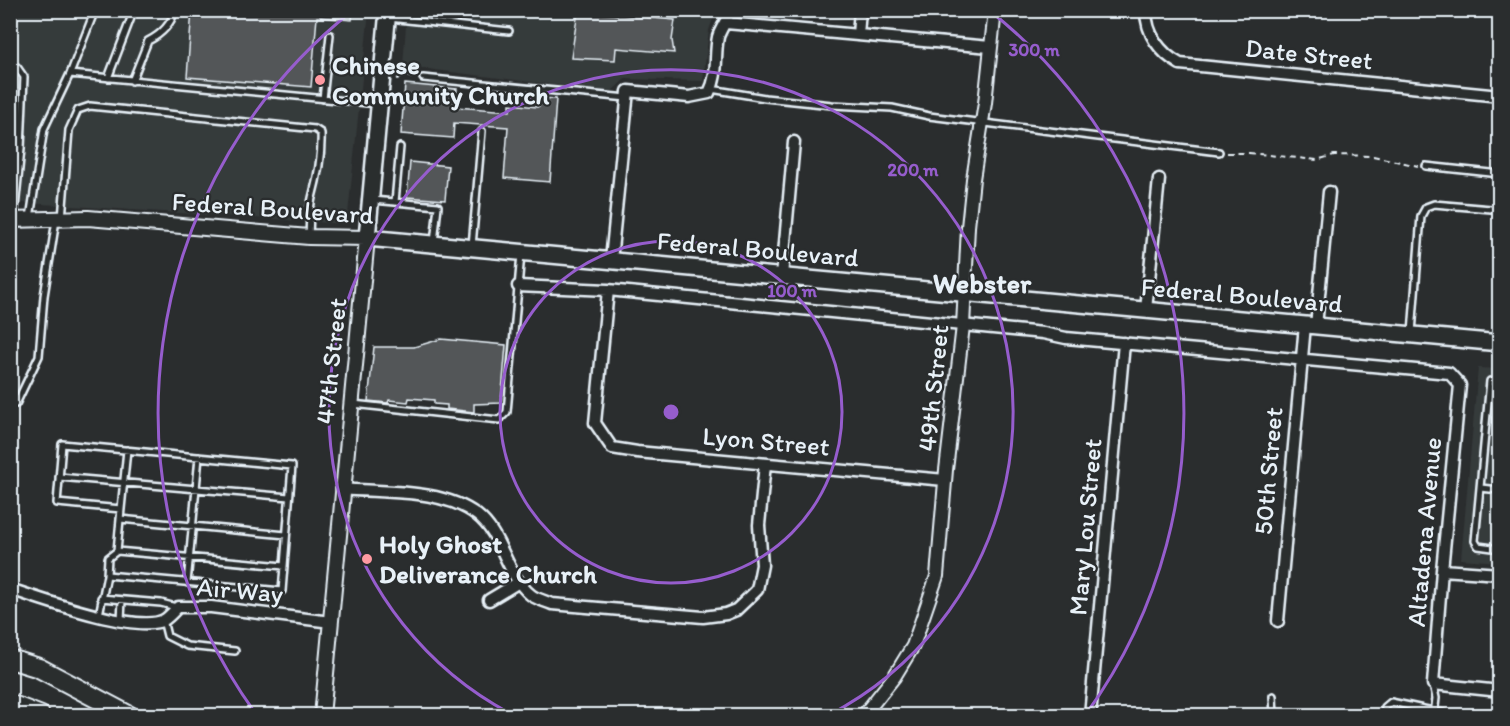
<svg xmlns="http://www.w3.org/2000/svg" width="1510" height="726" font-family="Itim,sans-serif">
	<rect width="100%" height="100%" fill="#2a2d2e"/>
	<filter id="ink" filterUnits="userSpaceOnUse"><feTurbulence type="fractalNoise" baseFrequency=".0167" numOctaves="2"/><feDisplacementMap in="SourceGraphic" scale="12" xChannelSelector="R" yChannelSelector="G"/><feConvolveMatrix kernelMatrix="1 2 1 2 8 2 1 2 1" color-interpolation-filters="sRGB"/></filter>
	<g filter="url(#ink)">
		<path fill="#363a3b" d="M10,11H369L347,224L11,202Z
			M407,11H716L709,30L703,81L625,79L611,92L403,66Z
			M1478,368L1499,369V562L1461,559Z"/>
		<path fill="#535759" stroke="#e8f1f8" stroke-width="1.5" d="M192,10H353L352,20L317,17L311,87L187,77Z
			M578,11L675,20L672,40L674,53L616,48L615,60L571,58Z
			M405,84L457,89L455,107L510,111V104L537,107L539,106L540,98L556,99L550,182L504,178L508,127L454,123L453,138L401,134Z
			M410,162L448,166L445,200L407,197Z
			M441,339L506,345L501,403L474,404V412L447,409V405L434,404V400L409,398L408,402L389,400L388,403L368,401L374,347H414Z"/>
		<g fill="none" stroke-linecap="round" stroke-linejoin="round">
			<defs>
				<path id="service" d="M389,18L509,31
					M10,66L17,67L24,77L21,149L14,218
					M70,74L95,10
					M108,78L134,10
					M423,78L627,98
					M132,81L148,41C162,34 171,25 175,10
					M711,89L765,98L832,105L892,108L929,116L1219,152
					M323,99L330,35
					M1426,166L1500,174
					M373,200L438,206L434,243
					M395,202L400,147
					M30,218L44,129L70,74L378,104
					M62,219L69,130L78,110L90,106L315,129L321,133C322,155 318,176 312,198C309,209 310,223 309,235
					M472,246L482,131
					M1412,333L1421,216L1426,207L1434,204L1491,209
					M1490,381L1475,541L1478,546L1500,549
					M10,403L16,404L39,356L44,296L56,220
					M353,404L499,420L507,412L521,254
					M59,477L289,497
					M1480,488L1500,490
					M121,509L127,450
					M120,519L286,535
					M117,551L284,566
					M187,583L199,457
					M101,598L161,603L176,607
					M99,615L107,575L282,591L292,466L62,444L57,503L121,509L117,551L108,558L107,575
					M121,620L122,600
					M163,620L167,636L187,646L235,651
					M1433,684L1436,698L1434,716
					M1273,696L1274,716
					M1384,716L1385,707L1391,702L1456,716"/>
				<path id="minor" d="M1146,10C1146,34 1160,53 1180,64L1500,96
					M726,23L990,47
					M858,35L860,10
					M611,260L628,91L689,97L709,93C719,74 714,57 718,37C720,30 728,19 730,10
					M782,276L794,142
					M518,286L608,290L1043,333L1066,338L1449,373L1460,385L1442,570L1433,684L1500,691
					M608,290L595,423L612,448L637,452L945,480
					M1146,310L1159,179
					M1316,326L1329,192
					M342,489C384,493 442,488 477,515C503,535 505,574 531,595C536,599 545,601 552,604L703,617L726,614L736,610L757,590L762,565L759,525L765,464
					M1442,570L1500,574
					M10,589C40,599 138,634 164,620C169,617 174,611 178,607H211L331,622
					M489,600L519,582
					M1278,621L1305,325
					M1090,716L1124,343"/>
				<path id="tertiary" d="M863,716L894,677L913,646L937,576L946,470L963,326L968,227L973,179L985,103L995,10"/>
				<path id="secondary" d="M10,220L88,218L309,237L367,238L322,716"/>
				<path id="primary" d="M388,10L367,238L1500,343"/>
				<path id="motorway" d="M10,659L39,668L130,716
					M10,704L41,716"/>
			</defs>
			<use href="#service" stroke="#e8f1f8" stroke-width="10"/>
			<use href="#minor" stroke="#e8f1f8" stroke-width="15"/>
			<use href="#tertiary" stroke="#e8f1f8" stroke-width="16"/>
			<use href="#secondary" stroke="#e8f1f8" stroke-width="18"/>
			<use href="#primary" stroke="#e8f1f8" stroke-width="20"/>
			<use href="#motorway" stroke="#e8f1f8" stroke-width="22"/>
			<path stroke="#e8f1f8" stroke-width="2" stroke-dasharray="6 4.5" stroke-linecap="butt" d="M397,79L405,75L415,79
				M1227,153H1249L1317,160L1334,155L1373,156L1418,166"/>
			<use href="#service" stroke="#2a2d2e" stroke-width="5"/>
			<use href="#minor" stroke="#2a2d2e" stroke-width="10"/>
			<use href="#tertiary" stroke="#2a2d2e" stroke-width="12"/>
			<use href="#secondary" stroke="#2a2d2e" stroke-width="14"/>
			<use href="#primary" stroke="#2a2d2e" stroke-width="15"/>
			<use href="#motorway" stroke="#2a2d2e" stroke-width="18"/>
		</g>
	</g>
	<g fill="none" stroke="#965dcd" stroke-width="3">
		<circle cx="671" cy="412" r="171"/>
		<path d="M513 715A342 342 0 1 1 829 715"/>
		<path d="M256 714A513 513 0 0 1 352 11M990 11A513 513 0 0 1 1086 714"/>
	</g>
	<g fill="#ff9aa2" stroke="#2a2d2e" stroke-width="2">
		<circle cx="320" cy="80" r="6"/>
		<circle cx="367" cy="559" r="6"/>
	</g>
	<g text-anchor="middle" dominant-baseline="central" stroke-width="4.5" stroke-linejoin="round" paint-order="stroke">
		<g font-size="26" fill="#e8f1f8" stroke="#2a2d2e">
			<text transform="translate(1309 54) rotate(6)">Date Street</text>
			<text transform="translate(273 208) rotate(4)">Federal Boulevard</text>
			<text transform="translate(758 249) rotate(5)">Federal Boulevard</text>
			<text transform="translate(1242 295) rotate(5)">Federal Boulevard</text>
			<text transform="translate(331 361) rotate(-84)">47th Street</text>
			<text transform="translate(933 388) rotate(-84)">49th Street</text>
			<text transform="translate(766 441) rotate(5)">Lyon Street</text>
			<text transform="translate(1268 471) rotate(-85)">50th Street</text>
			<text transform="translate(1085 527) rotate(-85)">Mary Lou Street</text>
			<text transform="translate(1424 532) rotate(-85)">Altadena Avenue</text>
			<text transform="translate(240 590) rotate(5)">Air Way</text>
		</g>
		<g font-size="26" font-weight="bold" fill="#e8f1f8" stroke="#2a2d2e" text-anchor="start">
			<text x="332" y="65">Chinese<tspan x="332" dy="30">Community Church</tspan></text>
			<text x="379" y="544">Holy Ghost<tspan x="379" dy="30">Deliverance Church</tspan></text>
		</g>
		<g font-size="28" font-weight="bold" fill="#e8f1f8" stroke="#2a2d2e">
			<text x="982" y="283">Webster</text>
		</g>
	</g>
	<circle cx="671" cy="412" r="9" fill="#965dcd" stroke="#2a2d2e" stroke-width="3"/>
	<g font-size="18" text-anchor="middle" font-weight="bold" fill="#965dcd" stroke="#2a2d2e" stroke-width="4.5" stroke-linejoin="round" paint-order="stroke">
		<text x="1034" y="56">300 m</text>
		<text x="913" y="176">200 m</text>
		<text x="792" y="297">100 m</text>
	</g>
	<rect width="1510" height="726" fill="none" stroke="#2a2d2e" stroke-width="36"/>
	<rect x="18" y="18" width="1474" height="690" fill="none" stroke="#e8f1f8" stroke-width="2" filter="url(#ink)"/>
</svg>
